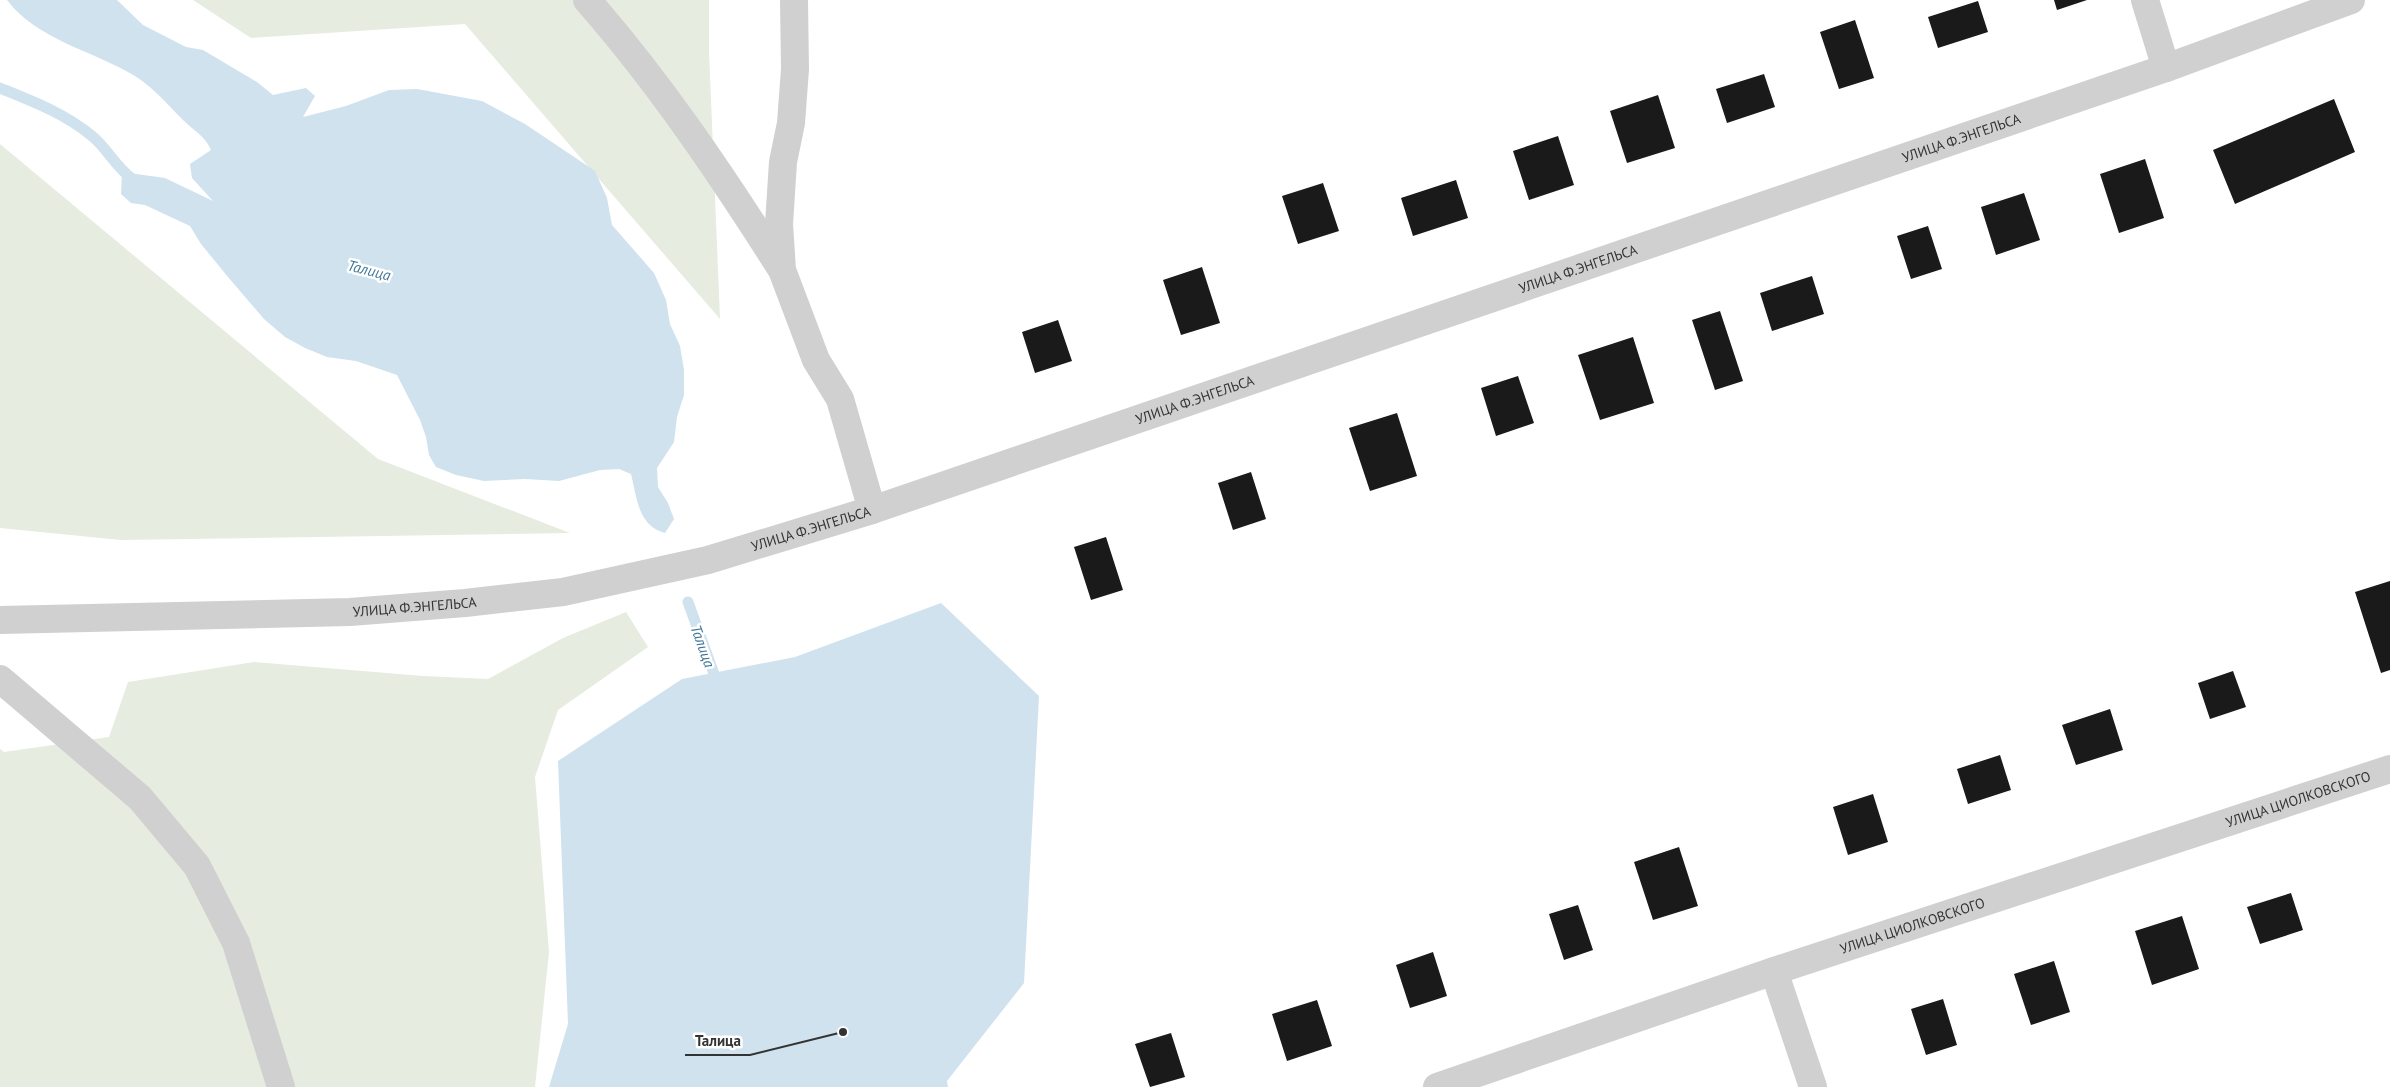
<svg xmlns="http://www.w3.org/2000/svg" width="2390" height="1087" font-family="'PT Sans',sans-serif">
	<rect width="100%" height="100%" fill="#fff"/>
	<path fill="#e6ecdf" d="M193,0H709V51L720,319L465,24L251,38Z
		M0,144L378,459L570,533L121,540L0,528Z
		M626,612L648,647L558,710L535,777L549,952L535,1087H0V749L4,752L109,737L128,682L254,662L423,676L488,679L563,638Z"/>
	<path fill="#cfe2ee" d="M7,0H117L143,25L186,47L203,50L257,82L273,95L306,88L315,96L303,117L346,106L389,90L417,89L482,101L525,124L595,171L607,198L612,225L654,273L666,300L670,324L680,346L684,370V395L677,417L674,442L657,468L658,487L668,503L674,519L665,533C638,526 637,498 631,474L619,469L600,470L559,481L525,479L484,481L456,475L436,467L429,455L426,437L420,420L397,375L356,361L327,357L305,348L285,337L264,319L228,277L201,244L190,226L145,205L131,203L121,194L122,172L165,178L213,201L192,178L190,164L211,150C205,136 193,130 183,120C167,104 154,88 135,76C94,51 37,40 7,0Z
		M941,603L1039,696L1024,983L947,1081L948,1087H549L568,1024L558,761L682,679L795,657Z"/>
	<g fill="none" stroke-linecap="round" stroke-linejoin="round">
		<path stroke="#cfe2ee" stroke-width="11" d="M0,88C32,101 64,113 92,136C108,149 116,168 134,180
			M688,602L718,685"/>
	</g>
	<path fill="#1a1a1a" d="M2054,0H2087L2057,10Z
		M1978,1L1988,32L1938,48L1928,17Z
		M1855,20L1874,78L1839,89L1820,32Z
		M1764,74L1775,107L1727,123L1716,89Z
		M1658,95L1675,148L1627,163L1610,111Z
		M2334,99L2355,152L2235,204L2213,150Z
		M1558,136L1574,185L1529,200L1513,151Z
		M2145,159L2164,218L2119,233L2100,174Z
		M1456,180L1468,218L1413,236L1401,198Z
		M1323,183L1339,231L1298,244L1282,196Z
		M2024,193L2040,240L1996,255L1981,207Z
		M1928,226L1942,269L1911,279L1897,236Z
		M1202,267L1220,323L1181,335L1163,280Z
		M1812,276L1824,314L1772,331L1760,293Z
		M1720,311L1743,381L1715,390L1692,320Z
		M1058,320L1072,361L1035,373L1022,332Z
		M1633,337L1654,403L1600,420L1578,355Z
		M1518,376L1534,423L1496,436L1481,388Z
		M1397,413L1417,476L1370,491L1349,428Z
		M1251,472L1266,519L1233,530L1218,483Z
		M1106,537L1123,590L1091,600L1074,547Z
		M2390,581V670L2381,673L2355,592Z
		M2233,671L2246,707L2210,719L2198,683Z
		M2110,709L2123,750L2076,765L2062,725Z
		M2000,755L2011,790L1968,804L1957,769Z
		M1873,794L1888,842L1848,855L1833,807Z
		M1679,847L1698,906L1653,920L1634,862Z
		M2291,893L2303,930L2260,944L2247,907Z
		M1578,905L1593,950L1564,960L1549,914Z
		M2182,916L2199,969L2152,985L2135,931Z
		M1433,952L1447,996L1410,1008L1396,965Z
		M2054,961L2070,1012L2031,1025L2014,974Z
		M1943,999L1957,1045L1926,1055L1911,1009Z
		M1317,1000L1332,1046L1287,1061L1272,1014Z
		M1171,1033L1185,1077L1150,1087L1135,1044Z"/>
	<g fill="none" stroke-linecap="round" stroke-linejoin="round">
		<g stroke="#d0d0d0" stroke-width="28">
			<path d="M587,0C659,82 721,174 780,267"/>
			<path d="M794,0L795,69L791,123L783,162L779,224L782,270L816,360L840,399L872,510"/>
			<path d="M2145,0L2166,68"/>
			<path id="s1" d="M0,620L350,612L465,603L563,592L708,560L872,510L2166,68L2351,0"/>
			<path d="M0,679L140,798L197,866L236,943L281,1087"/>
			<path d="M1774,971L1813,1087"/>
			<path id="s2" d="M1437,1087L1774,971L2390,769"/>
		</g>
	</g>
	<g text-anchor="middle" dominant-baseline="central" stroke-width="5" stroke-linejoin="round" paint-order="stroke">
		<g font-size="14" fill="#333" stroke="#fff">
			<text stroke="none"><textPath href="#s1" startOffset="2035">УЛИЦА Ф.ЭНГЕЛЬСА</textPath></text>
			<text stroke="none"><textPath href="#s1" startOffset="1630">УЛИЦА Ф.ЭНГЕЛЬСА</textPath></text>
			<text stroke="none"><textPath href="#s1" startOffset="1225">УЛИЦА Ф.ЭНГЕЛЬСА</textPath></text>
			<text stroke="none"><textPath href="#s1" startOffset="820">УЛИЦА Ф.ЭНГЕЛЬСА</textPath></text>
			<text stroke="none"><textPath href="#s1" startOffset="415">УЛИЦА Ф.ЭНГЕЛЬСА</textPath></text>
			<text stroke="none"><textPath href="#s2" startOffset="908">УЛИЦА ЦИОЛКОВСКОГО</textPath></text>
			<text stroke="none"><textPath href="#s2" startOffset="502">УЛИЦА ЦИОЛКОВСКОГО</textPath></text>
		</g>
		<g font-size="15" font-style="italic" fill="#3f7597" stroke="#fff">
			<text transform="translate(369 270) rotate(14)">Талица</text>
			<text transform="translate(703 646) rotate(70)">Талица</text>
		</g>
	</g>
	<path fill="none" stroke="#333" stroke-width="2" d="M843 1032L750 1055H685"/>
	<circle fill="#333" stroke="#fff" stroke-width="2" cx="843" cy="1032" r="5"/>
	<g font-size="15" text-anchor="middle" font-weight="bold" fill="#333" stroke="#fff" stroke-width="5" stroke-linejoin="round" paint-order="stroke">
		<text x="718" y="1046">Талица</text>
	</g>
</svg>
